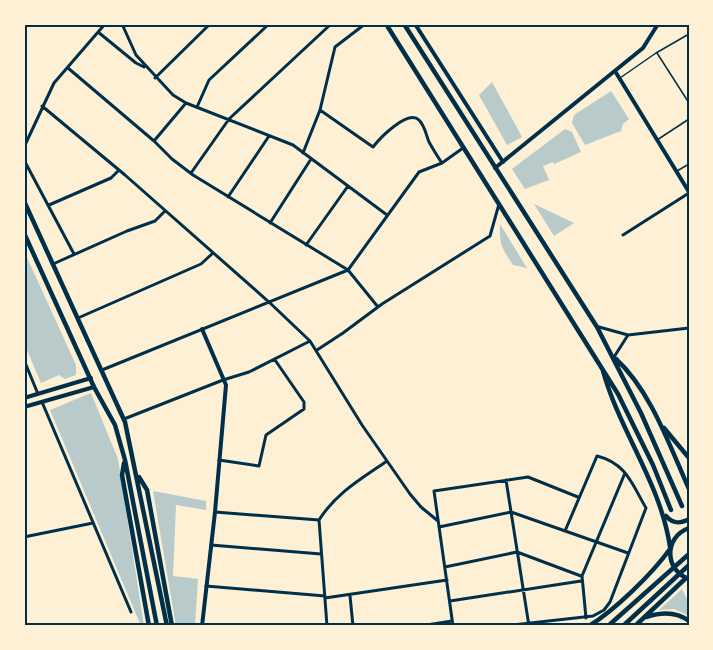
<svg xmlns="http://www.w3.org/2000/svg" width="713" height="650" font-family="'Noto Sans',sans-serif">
	<rect width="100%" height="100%" fill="#fdf0d5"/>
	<path fill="#b9caca" d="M492,82L522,137L507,145L479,95Z
		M611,91L629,119L623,124L621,131L585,145L572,123L574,115Z
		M565,129L572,132L581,152L554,164L553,162L543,166L549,180L525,189L512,169Z
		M534,204L574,223L554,236Z
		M500,224L527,268L513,265C502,248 499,245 500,224Z
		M24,251L76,365V375L65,379L59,375L41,383L24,343Z
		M91,393L118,459L144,626H141L50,410Z
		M153,491L206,501V510L176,505L173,576L198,579L195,626H176Z
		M682,589L689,603V616L674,609L659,610Z"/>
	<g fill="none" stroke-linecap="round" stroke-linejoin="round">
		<path stroke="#003049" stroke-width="1.5" d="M657,53L689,103
			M620,78L656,53L689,34
			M657,140L689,119
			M677,171L689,164"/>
		<path stroke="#003049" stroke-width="3" d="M122,24L136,55L173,95L186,103L293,145L387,215
			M98,32L136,63L144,67
			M68,68L154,141L186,103
			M155,78L210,24
			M42,106L125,175L269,302L310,341L362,425L410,494L421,507L438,521
			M197,107L209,80L269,24
			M320,110L373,147C380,138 408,109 419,120C425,126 426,135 429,142C433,149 437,156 442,163
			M154,141L172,159L193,175L348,270L378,307
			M25,145L54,83L105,24
			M303,153L320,110L335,47L365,24
			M24,160L74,254
			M191,173L229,119L331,24
			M228,197L269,136
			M49,205L111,178L119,170
			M270,223L311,159
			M623,235L689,193
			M306,245L348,186
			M53,264L127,231L155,221L164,212
			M78,318L201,264L213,253
			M599,327L628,335L689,328
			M317,350L343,333L382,304L490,236L499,204
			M614,357L628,335
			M24,360L38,394
			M102,370L348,270L419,172L442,163L463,148
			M42,402L131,612
			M124,419L223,380L249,372L310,341
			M219,460L259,466L266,435L304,409V402L275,360
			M506,480L529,626
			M215,512L319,520
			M319,520L327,626
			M319,520C336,493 361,479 387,461
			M439,527L511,512L628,553
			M24,537L93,523
			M211,545L321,554
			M445,567L517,552L581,576
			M206,586L325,596
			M350,596L353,626
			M325,598L447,580
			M450,601L581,581
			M586,618L582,576L625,473
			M420,626L452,621
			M453,626L434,491L528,477L578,497
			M503,626L593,616L604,610L610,602L646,508C632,484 626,463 597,456L565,531"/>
		<path stroke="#003049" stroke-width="4" d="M415,24L503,162
			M615,71L689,192
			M24,90V160
			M495,168L643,48L658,24"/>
		<path stroke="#003049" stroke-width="4" d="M24,398L91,378
			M24,407L94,387
			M202,626L215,512L226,385L202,329"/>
		<path stroke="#003049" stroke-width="4.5" d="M24,201L125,422L167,626
			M24,233L94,387L115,425L125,460L157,626
			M124,463L122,475L149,626
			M139,477L147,490L172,626
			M608,626L689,554
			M623,626L689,565"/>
		<path stroke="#003049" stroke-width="4.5" d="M386,24L618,394L653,465L671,510
			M404,24L597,327L641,413L682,506
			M616,359C651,391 670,447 689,489
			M603,371C620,432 661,484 670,547
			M664,428L689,458
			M666,516C673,524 680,524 689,519
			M689,528C664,537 664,570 689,579
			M646,617C661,612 676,611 689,621
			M589,626C615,610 652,574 670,549
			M635,626L686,578"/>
	</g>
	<rect width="713" height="650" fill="none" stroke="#fdf0d5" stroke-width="51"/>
	<rect x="26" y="26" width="662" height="598" fill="none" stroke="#003049" stroke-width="2"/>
</svg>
